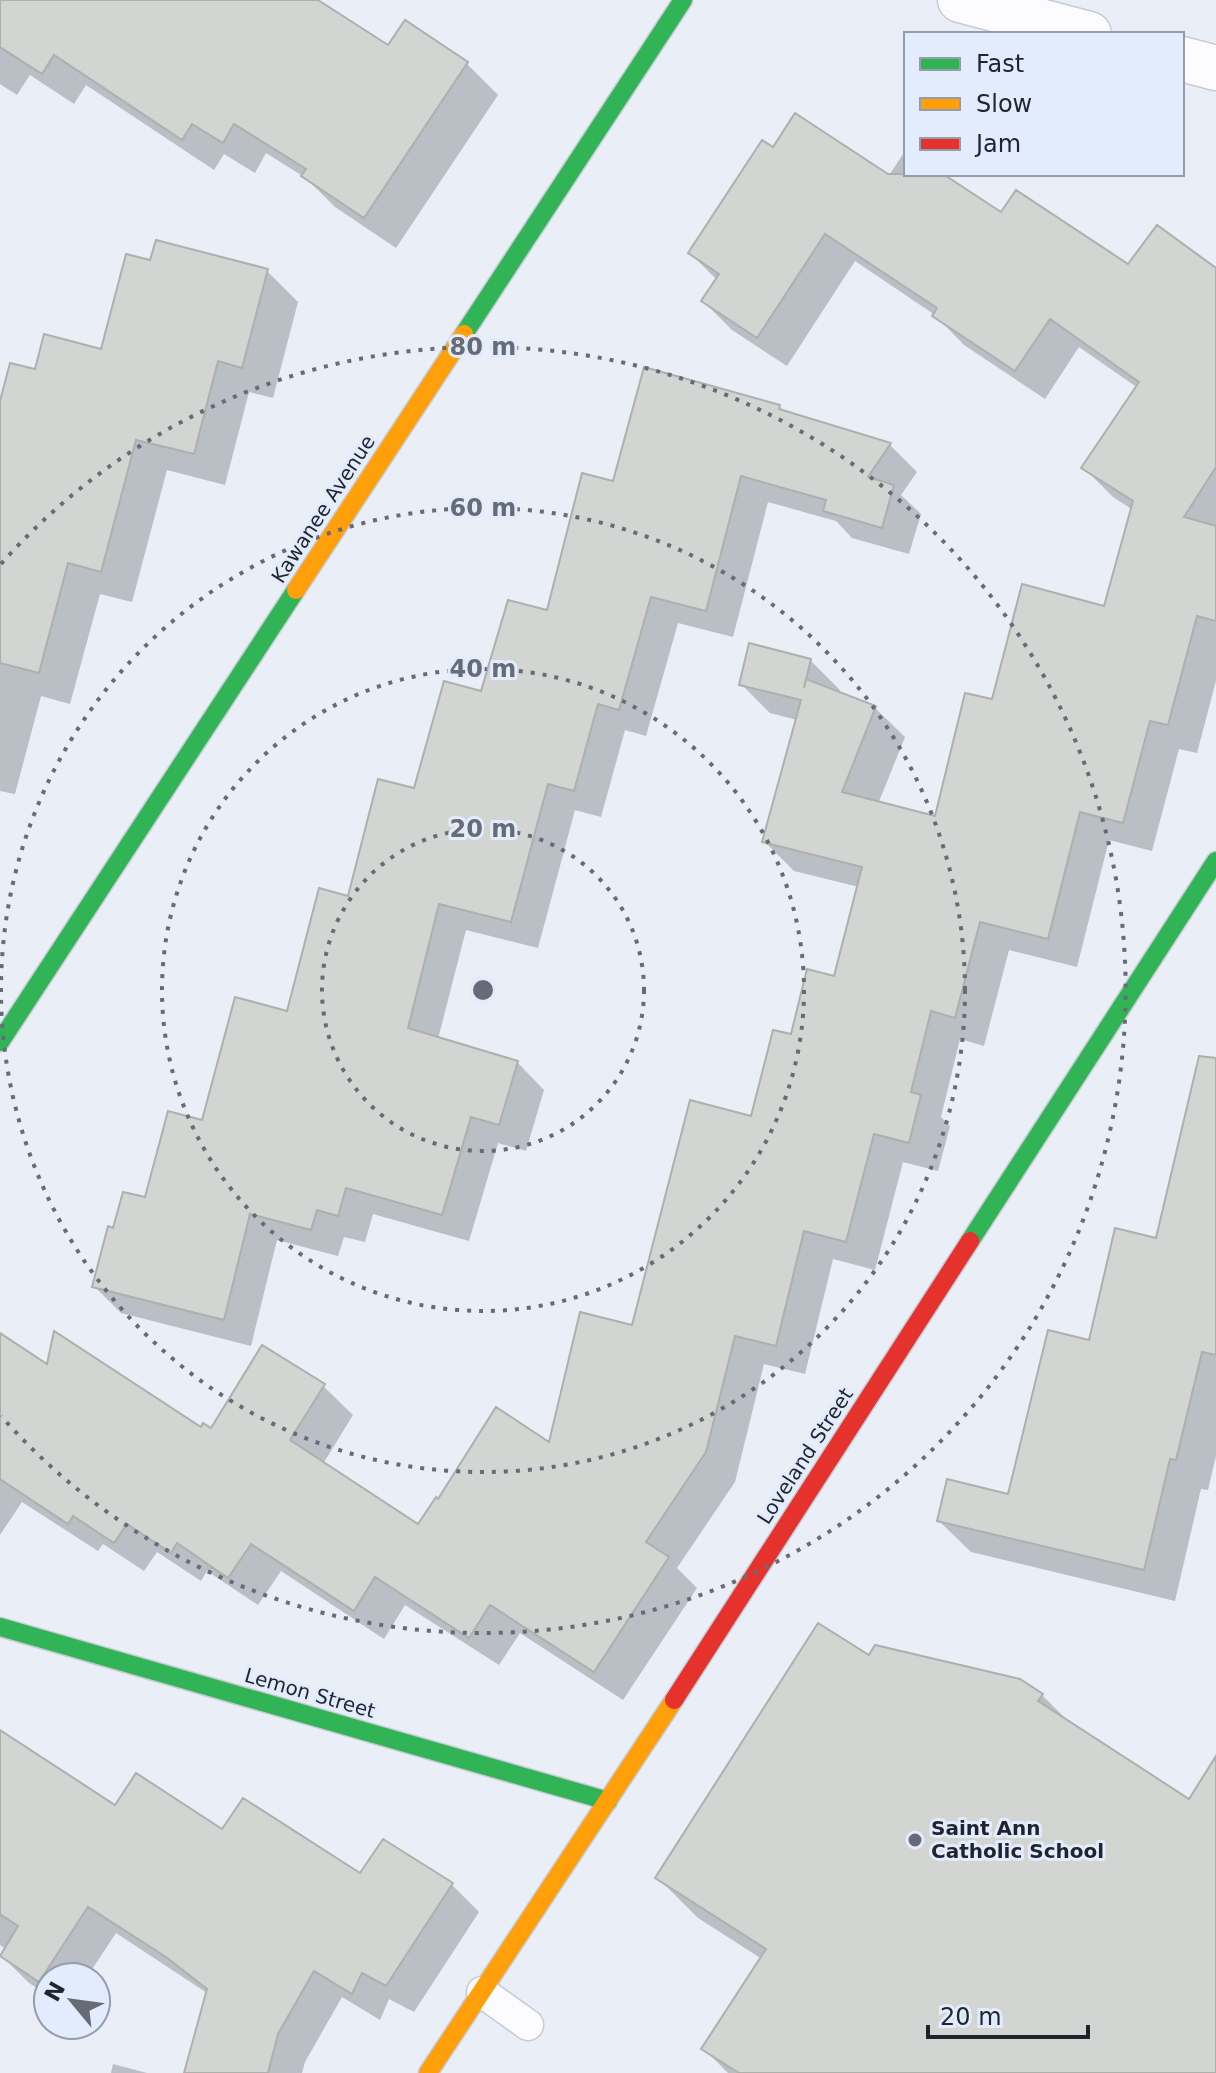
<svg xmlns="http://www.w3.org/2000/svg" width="1216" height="2073" font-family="'DejaVu Sans',sans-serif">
	<rect width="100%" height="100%" fill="#e9eef7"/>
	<path fill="#0003" d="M0,0H314L389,48L467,64L498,95L396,248L335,207L306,178L266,153L255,173L224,154L214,170L86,85L74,104L30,75L17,95L0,84Z
		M774,150L888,177L905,151L906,174H940L1002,215L1129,267L1216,270V681L1197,753L1179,749L1152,851L1109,840L1077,967L1009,950L984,1046L960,1039L941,1117L950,1126L938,1171L903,1162L875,1270L833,1259L805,1374L764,1364L735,1482L677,1568L697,1588L623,1700L520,1633L499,1665L405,1605L384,1639L281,1571L258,1605L207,1571L201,1581L157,1552L144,1571L103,1544L98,1551L22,1502L0,1535V1335L49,1367L201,1429L212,1431L323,1386L353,1415L323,1464L419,1527L550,1445L634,1327L752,1118L792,1037L835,978L859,887L794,871L765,842L797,720L770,713L741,684L810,660L840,690L838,694L875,708L905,737L878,804L937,819L993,702L1106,608L1133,510L1113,497L1084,468L1138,388L1079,347L1045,399L964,345L935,315L855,261L787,366L732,330L703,301L717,280L690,253Z
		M152,263L267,271L298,302L273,398L249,392L225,485L167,470L132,602L100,594L70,704L41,696L15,794L0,791V409L36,372L102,351Z
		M779,406L786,414L890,445L917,472L901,495L921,514L909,554L852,538L836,521L768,502L733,637L678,623L646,736L625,730L601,817L575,810L538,948L466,930L438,1039L517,1062L544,1090L526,1151L498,1143L469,1241L373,1214L365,1242L344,1237L338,1256L277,1240L251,1346L121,1313L94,1286L114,1230L146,1200L204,1122L289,1014L349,898L416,791L483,694L548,613L614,483Z
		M1216,1126V1456L1208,1490L1201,1489L1175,1601L971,1552L939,1521L1010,1496L1090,1342L1158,1240Z
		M869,1658L1042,1695L1072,1725L1190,1801L1216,1760V2073H728L704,2049L762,1959L698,1918L658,1878Z
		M0,1751L116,1808L223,1832L361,1875L384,1842L452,1885L479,1912L414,2012L389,1999L380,2020L342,1997L305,2062L302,2073H186L207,1993L116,1933L87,1977H48V1995L29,1983L1,1955L6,1949L0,1945Z
		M113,2064L147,2073H111Z"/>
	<path fill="#d2d5d2" stroke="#aeb0ae" stroke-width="2" d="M0,0H318L388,45L405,20L468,62L364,218L301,176L306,169L234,124L223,143L192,124L182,140L54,55L42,74L0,47Z
		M795,113L888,174H943L1001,212L1016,190L1128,264L1157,225L1216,268V467L1184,517L1216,526V621L1197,616L1168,725L1150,721L1123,823L1080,812L1048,939L980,922L955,1018L931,1011L911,1092L921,1095L909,1143L874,1134L846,1242L804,1231L776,1346L735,1336L706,1452L646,1542L669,1557L594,1672L490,1605L469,1638L375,1577L354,1611L251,1544L228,1578L177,1543L171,1553L127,1524L114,1543L73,1516L68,1524L0,1479V1333L47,1364L54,1331L201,1427L203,1423L211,1428L262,1345L325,1384L290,1440L418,1524L436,1497L438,1499L496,1407L549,1442L580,1312L632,1325L690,1100L751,1116L773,1030L791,1034L807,969L834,976L862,867L762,842L801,700L739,685L749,643L811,659L804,688L806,679L876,706L842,792L935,816L965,693L992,699L1022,584L1104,606L1133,501L1081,468L1139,382L1050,319L1015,371L932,316L937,308L825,234L757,338L701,301L719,274L688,253L762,140L773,147Z
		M156,240L268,269L242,368L218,361L194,454L136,440L101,572L68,563L39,673L0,663V401L10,363L35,369L44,334L101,349L126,254L150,260Z
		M644,367L780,405L779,409L891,443L868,477L894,485L882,528L823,511L826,500L741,476L706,611L651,597L619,710L598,704L574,791L548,784L511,922L439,904L408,1028L518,1061L499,1125L471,1117L442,1215L346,1188L338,1216L317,1210L311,1230L250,1214L224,1320L92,1287L108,1226L113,1228L123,1192L145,1197L168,1111L202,1120L235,997L287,1011L319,888L348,896L378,779L414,788L444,681L481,691L508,600L547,610L582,473L613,481Z
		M1199,1056L1216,1058V1355L1202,1352L1176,1460L1170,1459L1144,1570L937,1521L947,1479L1008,1494L1048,1330L1089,1340L1115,1228L1156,1238Z
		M818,1623L869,1655L875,1645L1020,1679L1043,1694L1038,1701L1189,1799L1216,1756V2073H739L701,2049L766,1949L655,1878Z
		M0,1730L115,1805L136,1773L222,1829L243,1798L360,1873L383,1839L453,1883L386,1986L362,1973L352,1994L314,1971L278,2034L268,2073H184L207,1989L166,1957L88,1907L39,1982L0,1956L18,1926L0,1914Z"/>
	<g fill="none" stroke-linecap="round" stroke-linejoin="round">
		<defs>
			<path id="lane" d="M482,1992L528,2025"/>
			<path id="street" d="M960,0L1089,34
				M1182,59L1216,68"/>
			<path id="fast" d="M464,334L683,0
				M0,1042L296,590
				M970,1241L1216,861
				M0,1627L608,1801"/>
			<path id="slow" d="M296,590L464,334
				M428,2073L674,1700"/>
			<path id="jam" d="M674,1700L970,1241"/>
		</defs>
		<use href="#lane" stroke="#c6cbd5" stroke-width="33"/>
		<use href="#street" stroke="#c6cbd5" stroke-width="47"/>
		<use href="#fast" stroke="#c6cbd5" stroke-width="21"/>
		<use href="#slow" stroke="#c6cbd5" stroke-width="21"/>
		<use href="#jam" stroke="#c6cbd5" stroke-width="21"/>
		<use href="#lane" stroke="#fcfcfe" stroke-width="30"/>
		<use href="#street" stroke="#fcfcfe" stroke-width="44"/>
		<use href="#fast" stroke="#30b455" stroke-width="18"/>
		<use href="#slow" stroke="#ff9f0a" stroke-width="18"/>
		<use href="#jam" stroke="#e5322d" stroke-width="18"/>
	</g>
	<g fill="none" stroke="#666b75" stroke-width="4" stroke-dasharray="4 8">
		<circle cx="483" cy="990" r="161"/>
		<circle cx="483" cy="990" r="321"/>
		<circle cx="483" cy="990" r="482"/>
		<path d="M1 564A643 643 0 1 1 1 1416"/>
	</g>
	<circle fill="#666b75" stroke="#e3ecfd" stroke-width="3" cx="915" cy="1840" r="8"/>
	<g text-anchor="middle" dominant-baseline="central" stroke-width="6" stroke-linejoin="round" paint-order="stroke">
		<g font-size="20" fill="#1f242f" stroke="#e3ecfd">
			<text transform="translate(323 509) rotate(-57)">Kawanee Avenue</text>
			<text transform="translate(805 1456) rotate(-57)">Loveland Street</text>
			<text transform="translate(310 1693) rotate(16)">Lemon Street</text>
		</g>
		<g font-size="20" font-weight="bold" fill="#1f242f" stroke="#e3ecfd" text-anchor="start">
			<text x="931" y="1828">Saint Ann<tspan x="931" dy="23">Catholic School</tspan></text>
		</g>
	</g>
	<circle cx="483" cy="990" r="12" fill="#666b75" stroke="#e3ecfd" stroke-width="4"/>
	<g font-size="24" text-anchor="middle" font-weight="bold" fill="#666b75" stroke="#e3ecfd" stroke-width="6" stroke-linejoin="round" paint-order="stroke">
		<text x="483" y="355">80 m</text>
		<text x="483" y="516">60 m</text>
		<text x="483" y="677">40 m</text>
		<text x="483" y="837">20 m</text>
	</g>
	<rect x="904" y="32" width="280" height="144" fill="#e3ecfd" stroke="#959cab" stroke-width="2"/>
	<rect x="920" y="58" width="40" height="12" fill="#30b455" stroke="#959cab" stroke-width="2"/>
	<text x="976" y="72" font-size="24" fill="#1f242f">Fast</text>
	<rect x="920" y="98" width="40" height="12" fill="#ff9f0a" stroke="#959cab" stroke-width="2"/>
	<text x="976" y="112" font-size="24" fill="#1f242f">Slow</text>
	<rect x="920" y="138" width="40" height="12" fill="#e5322d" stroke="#959cab" stroke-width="2"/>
	<text x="976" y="152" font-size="24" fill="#1f242f">Jam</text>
	<g transform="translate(72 2001) rotate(299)"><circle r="38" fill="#e3ecfd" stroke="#959cab" stroke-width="2"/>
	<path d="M0-6L14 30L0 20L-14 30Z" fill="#666b75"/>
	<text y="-12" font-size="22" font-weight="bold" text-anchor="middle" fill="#1f242f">N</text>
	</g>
	<path d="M928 2025v12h160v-12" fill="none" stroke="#1f242f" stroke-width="4"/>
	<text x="940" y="2025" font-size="24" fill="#1f242f" stroke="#e3ecfd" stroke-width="6" paint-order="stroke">20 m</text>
</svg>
